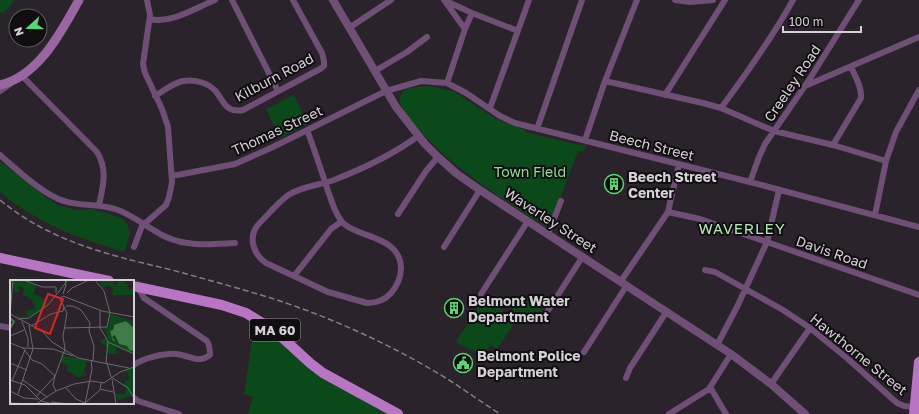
<svg xmlns="http://www.w3.org/2000/svg" width="919" height="414" font-family="'Golos Text',sans-serif">
	<rect width="100%" height="100%" fill="#2a232b"/>
	<path fill="#0c491a" d="M0,0H14C10,6 7,12 0,13Z
		M431,86L455,92L496,119L525,130L526,132L574,144L586,145L583,152L578,151L549,229C499,196 449,167 411,120C406,114 395,101 402,93C408,86 422,87 431,86Z
		M294,95L308,124L280,138L266,109Z
		M0,161L46,197L59,206L77,210L93,209L122,218L127,224L130,232L128,241L124,252C80,239 35,222 0,192Z
		M523,294L543,310L536,321L522,312L497,349L491,345L482,356L456,342L484,297L509,315Z
		M255,322L382,411L388,414H248L253,397L244,394Z"/>
	<g fill="none" stroke-linecap="round" stroke-linejoin="round">
		<path stroke="#6f4f75" stroke-width="6" d="M232,0L278,91
			M444,0L465,29L447,83
			M675,0L690,2L713,0
			M446,1L472,13
			M150,19C172,24 195,8 215,0
			M349,28L391,0
			M465,29L472,13L518,31
			M375,71L407,52L427,37
			M22,76L97,152C108,170 103,186 99,205
			M605,81L703,103L721,108L774,131L833,145L886,161
			M805,86L919,37
			M0,91L10,84
			M665,95L725,0
			M155,96C163,91 173,83 183,81C195,79 210,83 217,93C225,104 227,113 243,110L320,69L324,66V61L322,53L293,0
			M490,108L529,0
			M721,108C747,73 772,38 793,0
			M537,129L582,0
			M307,130C314,148 320,167 326,185C330,196 333,209 340,219C352,239 400,233 401,268C401,277 397,286 391,293C385,300 376,303 367,303L328,292L266,263C254,255 248,239 257,226C261,221 266,217 270,212C276,206 282,199 290,194C304,186 320,185 334,180C362,169 394,154 418,136
			M585,140L605,81L637,0
			M833,145L861,98C862,87 855,76 851,67
			M0,155C16,169 45,196 64,201C82,207 100,203 118,210C136,217 149,229 166,237C188,247 212,244 235,243
			M172,176L235,164L273,147L386,91L421,81L447,83L466,93L500,116L515,123L750,182L919,227
			M750,182L759,157L765,144L809,80L859,0
			M668,212L700,219L767,242L919,295
			M398,214L426,171L438,157
			M875,215L886,161L896,132L919,90
			M548,234L561,201
			M134,247L142,226L166,205L169,197L172,182L168,127L162,109L145,73L143,64L150,15L147,0
			M444,247L480,190
			M705,270L715,272L783,310L810,328L848,359L897,403L904,406L915,407
			M294,276L331,229L341,222
			M621,281L668,212L679,164
			M481,294L528,221
			M547,312L583,256
			M0,326L11,328
			M717,345L737,307L767,242L779,190
			M584,352L627,285
			M133,366C141,358 166,353 177,354C190,356 199,364 210,355C210,350 210,346 207,341L144,298L138,287
			M626,378L630,368L667,311
			M771,384L810,328
			M710,387L726,414
			M133,397L138,401L179,414
			M669,414L709,389L731,354"/>
		<path stroke="#6f4f75" stroke-width="8" d="M333,0L396,107L425,144L438,157L457,174L480,190L731,354L771,384L805,414"/>
		<path stroke="#9965a2" stroke-width="9" d="M0,85C39,76 61,32 79,0"/>
		<path stroke="#b875c4" stroke-width="10" d="M0,258L109,281
			M133,286L222,305L246,313L274,330L310,363L323,373L398,414
			M914,414L919,362"/>
		<path stroke="#847e84" stroke-width="1.5" stroke-dasharray="6 3" stroke-linecap="butt" d="M0,200C51,242 109,255 172,270C205,279 238,288 271,298C333,318 394,346 449,380C466,391 483,403 500,414"/>
	</g>
	<defs>
		<symbol id="building-ring" viewBox="-11 -11 22 22"><circle r="9.5" fill="#110e11" stroke="#5ad56f" stroke-width="1.5"/><path d="M-4-6H4V6H1V3H-1V6H-4ZM-2.5-4.3h1.7v1.8h-1.7ZM.8-4.3h1.7v1.8H.8ZM-2.5-1h1.7V.8h-1.7ZM.8-1h1.7V.8H.8Z" fill="#5ad56f"/></symbol>
		<symbol id="civic-ring" viewBox="-11 -11 22 22"><circle r="9.5" fill="#110e11" stroke="#5ad56f" stroke-width="1.5"/><path d="M-.6-6.5H3V-4.5H.6V-3L4-1V1h2V6H-6V1h2V-1L-.6-3ZM-1.2 2.5V6h2.4V2.5Z" fill="#5ad56f"/></symbol>
	</defs>
	<g fill-rule="evenodd">
		<use href="#building-ring" x="603" y="173" width="22" height="22"/>
		<use href="#building-ring" x="443" y="297" width="22" height="22"/>
		<use href="#civic-ring" x="452" y="352" width="22" height="22"/>
	</g>
	<g text-anchor="middle" dominant-baseline="central" stroke-width="4" stroke-linejoin="round" paint-order="stroke">
		<rect fill="#110e11" stroke="#9a969a" stroke-width="1" x="250" y="319" width="50" height="22" rx="3"/>
		<g font-size="13" font-weight="bold" fill="#d5d0d5">
			<text x="275" y="330">MA 60</text>
		</g>
		<g font-size="14" fill="#d5d0d5" stroke="#110e11">
			<text transform="translate(274 77) rotate(-28)">Kilburn Road</text>
			<text transform="translate(792 83) rotate(-56)">Creeley Road</text>
			<text transform="translate(277 130) rotate(-25)">Thomas Street</text>
			<text transform="translate(652 145) rotate(14)">Beech Street</text>
			<text transform="translate(551 220) rotate(33)">Waverley Street</text>
			<text transform="translate(832 252) rotate(19)">Davis Road</text>
			<text transform="translate(859 354) rotate(39)">Hawthorne Street</text>
		</g>
		<g font-size="14" fill="#8ddf96" stroke="#110e11">
			<text x="530" y="171">Town Field</text>
		</g>
		<g font-size="14" font-weight="bold" fill="#d5d0d5" stroke="#110e11" text-anchor="start">
			<text x="628" y="176">Beech Street<tspan x="628" dy="16">Center</tspan></text>
			<text x="468" y="300">Belmont Water<tspan x="468" dy="16">Department</tspan></text>
			<text x="477" y="355">Belmont Police<tspan x="477" dy="16">Department</tspan></text>
		</g>
		<g font-size="15" letter-spacing="1" fill="#adebb2" stroke="#110e11">
			<text x="742" y="228">WAVERLEY</text>
		</g>
	</g>
	<g transform="translate(10 280)">
		<rect width="124" height="124" fill="#2a232b"/>
		<path d="M0,0H14L27,5L22,16L24,14L35,19L33,22L38,24L24,35L11,38L0,32L11,37L17,36L16,31L24,29L25,26L21,19L13,15L14,8L8,6L10,12H6L4,15L5,9L1,7ZM90,0H105L103,4L106,6L109,0H113L118,6L116,9H124V15H102L103,8L97,5L92,9ZM100,34L124,41V47L116,40L102,47L109,64L117,66L120,71L124,70V74L105,66L107,74L98,73V67L91,63L90,60L96,58L101,63L94,49L99,46ZM53,76L77,80L74,91L76,96L72,95L70,98L57,91L58,86L50,81ZM124,87V117L123,115L109,120L104,114H116L115,110L118,108L113,106L116,100L120,99L117,91L104,111L117,89Z" fill="#0c491a"/>
		<path d="M116,41L124,48V70L120,71L117,66L109,64L105,55L102,57L105,61H103L100,51L103,50L104,45Z" fill="#407a48"/>
		<path fill="none" stroke="#407a48" stroke-width="2" d="M0,38L4,42L0,48"/>
		<path fill="none" stroke="#6e686f" stroke-width="1" d="M14,0L32,7H46V13M85,0L94,11L100,33M57,13L62,8L79,0M53,14L56,5L55,0M53,16L92,31L124,37M56,26H63L71,30L80,43L79,51L84,66L83,81M0,34L32,51L42,62L68,78L119,88M0,35L3,0M8,39L19,38L38,25L58,0M12,42L18,58V67M21,46L41,34L53,31L54,27M54,48L97,47L100,33M90,48L98,61L96,83M90,48V30M0,56L14,50M98,62L124,74M0,63L13,68L43,69L63,76M13,68L22,80L32,84L45,96M0,83L17,90M97,83L101,97L118,108L124,118M45,96L55,69L53,56L57,33L50,19L53,16M45,96L43,105L46,111M102,99L106,124M0,100L15,105L31,121L43,124M13,100L37,117M2,101L15,70M56,108L66,119L75,123M90,109L103,112M0,111L14,118L28,119M8,114L23,69L19,45M26,117L45,96M41,122L60,124M0,123L22,124M75,123L90,110L91,103M26,124L46,111L64,104L82,101L94,103L110,92L124,87M75,124L82,89L81,80"/>
		<path fill="#d62828" fill-opacity="0.15" stroke="#d62828" stroke-width="2" d="M38,14L53,19L40,54L25,48Z"/>
		<rect width="124" height="124" fill="none" stroke="#d5d0d5" stroke-width="2"/>
	</g>
	<g transform="translate(28 28) rotate(249)"><circle r="19" fill="#110e11" stroke="#5f5c5f"/>
	<path d="M0-3L7 15L0 10L-7 15Z" fill="#5ad56f"/>
	<text y="-6" font-size="11" font-weight="bold" text-anchor="middle" fill="#d5d0d5">N</text>
	</g>
	<path d="M783 26v6h78v-6" fill="none" stroke="#d5d0d5" stroke-width="2"/>
	<text x="789" y="26" font-size="12" fill="#d5d0d5" stroke="#110e11" stroke-width="3" paint-order="stroke">100 m</text>
</svg>
